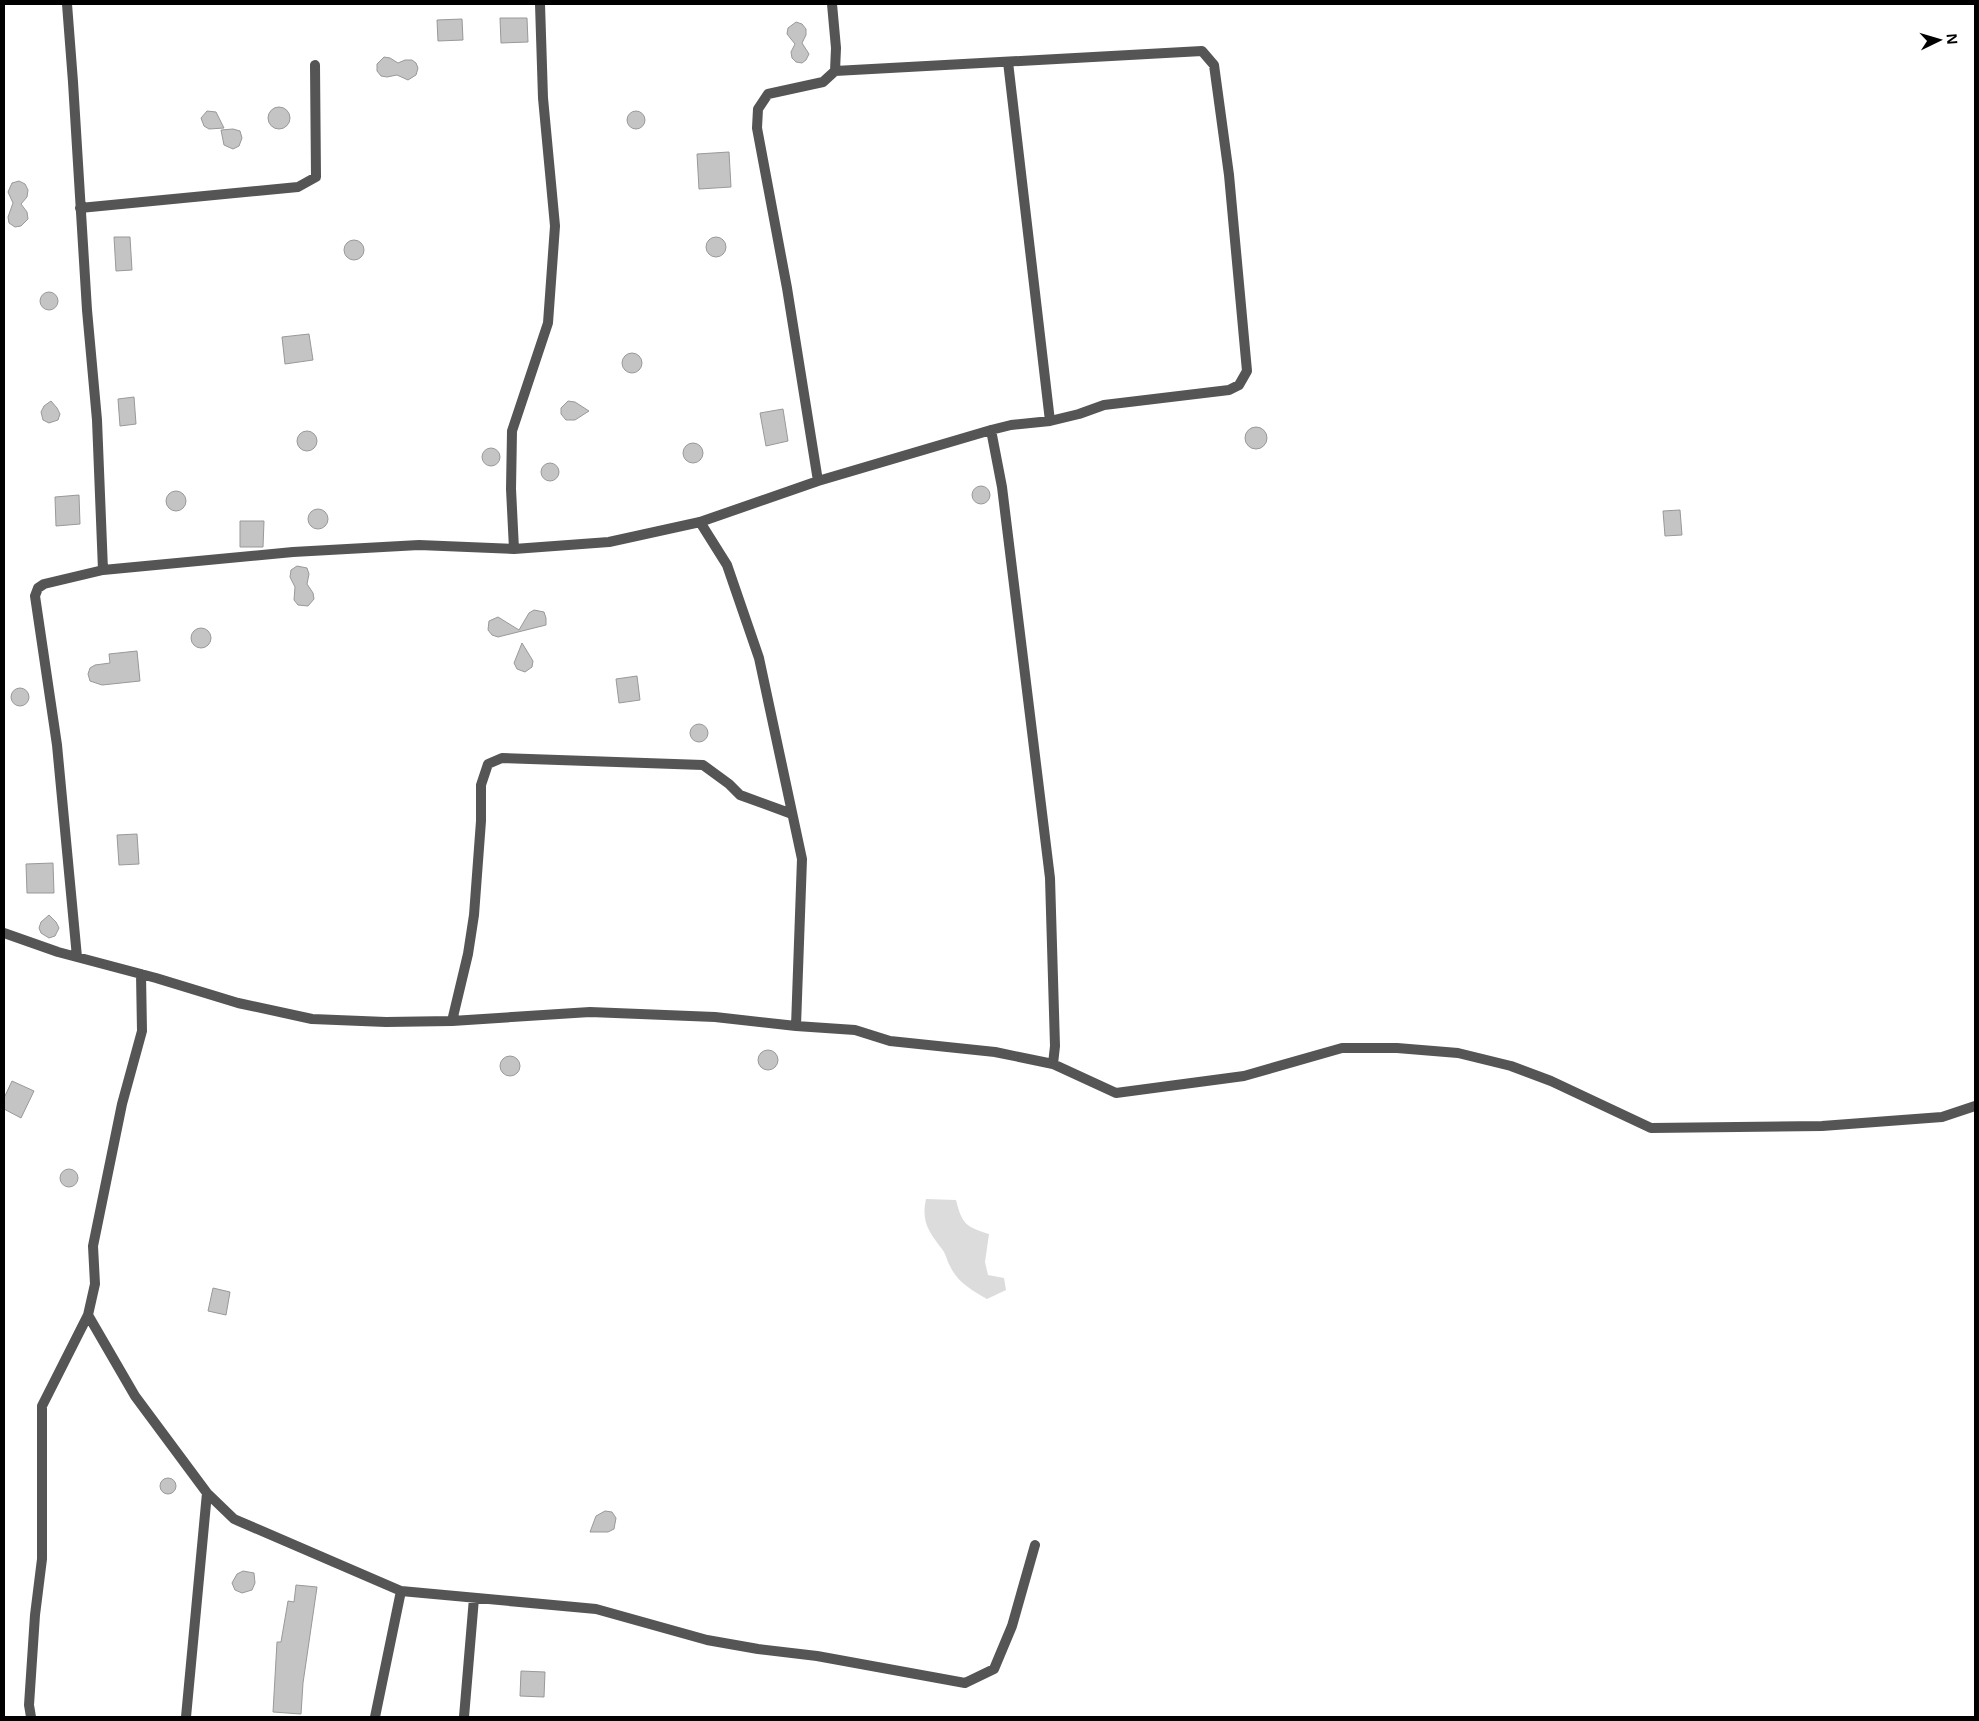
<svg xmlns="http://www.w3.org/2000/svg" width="1979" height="1721" font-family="'Open Sans',sans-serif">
	<rect width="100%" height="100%" fill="#fff"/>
	<path fill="#dcdcdc" d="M926,1199L956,1200C962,1224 966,1227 989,1234L985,1262L988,1275L1004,1278L1006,1290L987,1299C973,1291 957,1282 950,1266C947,1261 946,1254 942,1249C929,1232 921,1222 926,1199Z"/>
	<path fill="#c4c4c4" stroke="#999" d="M500,18H527L528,42L501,43Z
		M462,19L463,40L438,41L437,20Z
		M796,22L802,24L806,29V35L802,43L809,54L806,60L802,63L796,62L792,58L791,52L795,44L787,34L788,28Z
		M384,57L390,58L398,63L405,60H412L416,63L418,68L416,75L408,80L397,75L387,77L381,76L377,71V64Z
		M268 118a11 11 0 1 1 22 0a11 11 0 1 1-22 0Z
		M627 120a9 9 0 1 1 18 0a9 9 0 1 1-18 0Z
		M207,111L216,112L224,128L209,129L204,126L201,118Z
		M233,129L240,131L242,138L239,146L233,149L224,145L221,130Z
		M729,152L731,187L699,189L697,154Z
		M19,181L25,184L28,190L27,197L21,204L27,212L28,219L21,226L15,227L9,223L8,217L13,203L8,192L12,183Z
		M706 247a10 10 0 1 1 20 0a10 10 0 1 1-20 0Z
		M114,237H130L132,270L116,271Z
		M344 250a10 10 0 1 1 20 0a10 10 0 1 1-20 0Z
		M40 301a9 9 0 1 1 18 0a9 9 0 1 1-18 0Z
		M309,334L313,360L285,364L282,337Z
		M622 363a10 10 0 1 1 20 0a10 10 0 1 1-20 0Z
		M134,397L136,424L120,426L118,399Z
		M51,401L57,408L60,414L58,420L49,423L43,420L41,412L44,406Z
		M568,401L575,402L589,411L575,420H566L561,414V408Z
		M783,409L788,441L766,446L760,413Z
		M1245 438a11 11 0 1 1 22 0a11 11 0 1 1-22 0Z
		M297 441a10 10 0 1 1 20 0a10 10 0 1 1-20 0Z
		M683 453a10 10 0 1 1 20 0a10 10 0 1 1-20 0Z
		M482 457a9 9 0 1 1 18 0a9 9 0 1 1-18 0Z
		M541 472a9 9 0 1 1 18 0a9 9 0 1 1-18 0Z
		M972 495a9 9 0 1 1 18 0a9 9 0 1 1-18 0Z
		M166 501a10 10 0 1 1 20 0a10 10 0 1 1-20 0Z
		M79,495L80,524L56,526L55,497Z
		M308 519a10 10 0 1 1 20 0a10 10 0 1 1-20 0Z
		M1680,510L1682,535L1665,536L1663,511Z
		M240,521H264L263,547H240Z
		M297,566L307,568L309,574L307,584L313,593L314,599L308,606L298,605L294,600L295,587L290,577L291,570Z
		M534,610L544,612L546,618V625L498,637L492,635L488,630L489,621L498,617L519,630L529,613Z
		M191 638a10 10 0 1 1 20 0a10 10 0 1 1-20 0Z
		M522,643L533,661L532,667L525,672L517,669L514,663Z
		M137,651L140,681L102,685L90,681L88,674L90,668L95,665L110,663L109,654Z
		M637,676L640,700L619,703L616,679Z
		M11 697a9 9 0 1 1 18 0a9 9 0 1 1-18 0Z
		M690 733a9 9 0 1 1 18 0a9 9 0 1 1-18 0Z
		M137,834L139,864L119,865L117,835Z
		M53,863L54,893H27L26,864Z
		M49,915L56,922L59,928L55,936L49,938L41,933L39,928L41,922Z
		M758 1060a10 10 0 1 1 20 0a10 10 0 1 1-20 0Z
		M500 1066a10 10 0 1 1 20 0a10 10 0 1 1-20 0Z
		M12,1081L34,1091L21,1118L4,1109V1098Z
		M60 1178a9 9 0 1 1 18 0a9 9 0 1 1-18 0Z
		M213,1288L230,1292L226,1315L208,1311Z
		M160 1486a8 8 0 1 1 16 0a8 8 0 1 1-16 0Z
		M605,1511L612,1512L616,1518L614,1529L608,1532H590L596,1516Z
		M243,1571L254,1573L255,1583L252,1590L242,1593L235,1590L232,1583L237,1574Z
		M296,1585L317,1587L303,1683L301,1714L273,1712L277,1642H281L288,1601L294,1602Z
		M521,1671L545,1672L544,1697L520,1696Z"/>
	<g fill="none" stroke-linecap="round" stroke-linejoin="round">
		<path stroke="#555" stroke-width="10" d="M67,4L73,82L87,310L97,420L103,570L44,584L38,588L35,596L57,745L77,957
			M1008,62L1050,421
			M80,208L298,187L316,177L315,65
			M991,430L1002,487L1050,878L1055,1046L1053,1064
			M818,481L787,288L757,128L758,109L768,94L823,82L835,71L836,48L832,4
			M700,522L727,565L759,658L802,859L796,1026
			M514,549L511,489L512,431L548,323L555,226L543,98L540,4
			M103,570L293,552L419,545L514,549L609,542L700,522L818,481L991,430L1011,425L1050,421L1079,414L1104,405L1229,390L1239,385L1247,371L1229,175L1214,65L1202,51L835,71
			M4,933L58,952L156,978L238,1003L312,1019L386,1022L452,1021L590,1012L715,1017L796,1026L855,1030L890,1041L995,1052L1053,1064L1116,1093L1244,1076L1342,1048H1397L1458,1053L1511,1066L1551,1081L1651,1128L1822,1126L1942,1117L1975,1106
			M141,974L142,1031L122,1104L93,1246L95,1284L88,1315L135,1396L207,1493L234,1519L401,1591L596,1609L707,1640L758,1649L817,1656L965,1683L994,1669L1012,1626L1035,1545
			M452,1021L468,954L474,915L481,821V785L488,764L502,758L703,765L729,784L740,795L792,814
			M31,1717L29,1705L35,1615L42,1559V1406L88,1315
			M186,1717L207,1493
			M375,1717L401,1591
			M464,1717L474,1598"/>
	</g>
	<rect width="1979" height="1721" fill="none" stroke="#000000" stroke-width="10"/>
	<g transform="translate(1939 40) rotate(85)" stroke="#ffffff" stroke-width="4" paint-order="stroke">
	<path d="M0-4L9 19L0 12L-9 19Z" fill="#000000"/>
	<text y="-8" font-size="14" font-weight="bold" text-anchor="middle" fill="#000000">N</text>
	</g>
</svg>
